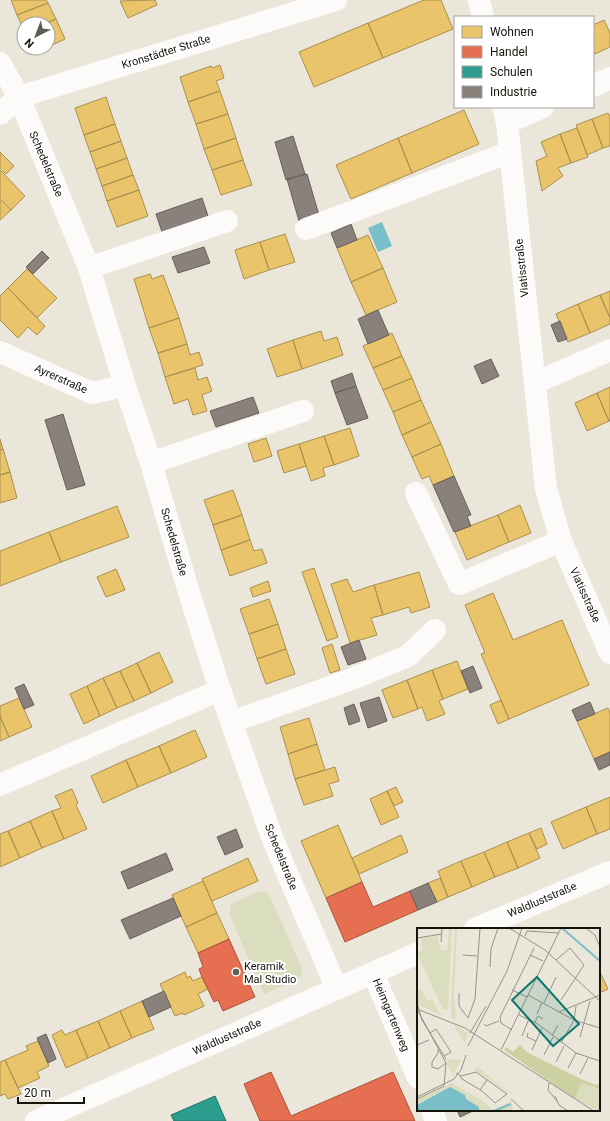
<svg xmlns="http://www.w3.org/2000/svg" width="610" height="1121" font-family="Roboto,sans-serif">
	<rect width="100%" height="100%" fill="#eae6d9"/>
	<path fill="#daddbe" d="M260,891L266,892L270,896L302,969L301,975L296,980L264,994L229,914L231,904Z"/>
	<path fill="#79bfca" d="M382,222L392,246L378,252L368,228Z"/>
	<path fill="#e9c46a" stroke="#aa8f4e" d="M11,0H46L48,3L17,15Z
		M155,0L157,5L128,18L120,1Z
		M424,0H441L453,29L383,58L368,23Z
		M48,3L56,19L44,24H24V30L17,15Z
		M56,19L65,39L48,47V24H44Z
		M604,20L610,33V47L595,54L593,49V25Z
		M368,23L383,58L314,87L299,52Z
		M32,48H45L34,53Z
		M220,65L224,78L216,81L220,91L188,102L180,77L211,66L212,68Z
		M220,91L228,114L196,124L188,102Z
		M106,97L115,124L84,135L75,108Z
		M464,110L479,144L412,173L398,138Z
		M608,113L610,117V146L603,148L592,119Z
		M228,114L236,138L204,149L196,124Z
		M592,119L603,148L587,155L576,125Z
		M115,124L121,141L90,152L84,135Z
		M577,128L588,157L571,163L560,134Z
		M560,134L571,163L558,168L563,176L542,191L536,161L547,156L541,142Z
		M236,138L243,160L212,170L204,149Z
		M398,138L412,173L351,199L336,165Z
		M121,141L127,158L96,169L90,152Z
		M0,152L14,166L6,174L0,168Z
		M127,158L133,175L102,186L96,169Z
		M243,160L252,185L221,195L212,170Z
		M0,170L25,196L11,210L0,199Z
		M133,175L139,190L107,201L102,186Z
		M139,190L148,216L117,227L107,201Z
		M0,199L11,210L0,220Z
		M285,234L295,262L269,270L260,242Z
		M368,235L383,268L351,282L337,248Z
		M260,242L269,270L244,279L235,250Z
		M383,268L397,302L366,315L351,282Z
		M27,269L57,298L37,318L8,288Z
		M150,274L152,279L163,275L179,318L149,328L134,279Z
		M8,288L45,326L37,335L28,327L18,338L0,320V296Z
		M610,291V318L600,295Z
		M600,295L610,318V324L590,333L578,304Z
		M578,304L590,333L568,342L556,314Z
		M179,318L187,344L158,353L149,328Z
		M321,331L324,341L337,337L343,355L302,369L293,340Z
		M392,333L402,356L373,368L363,346Z
		M293,340L302,369L277,377L267,349Z
		M187,344L190,355L199,352L203,365L165,377L158,353Z
		M402,356L412,378L383,390L373,368Z
		M195,368L198,380L207,377L212,391L202,395L207,411L193,415L188,399L174,404L165,377Z
		M412,378L421,400L393,412L383,390Z
		M610,387V421H609L597,393Z
		M597,393L609,421L587,431L575,403Z
		M421,400L431,422L402,435L393,412Z
		M431,422L441,444L412,457L402,435Z
		M350,428L359,456L334,465L324,436Z
		M324,436L334,465L323,468L325,476L311,481L299,444Z
		M266,438L272,456L254,462L248,444Z
		M0,439L3,449L0,450Z
		M299,444L306,466L284,473L277,451Z
		M441,444L454,476L433,485L429,476L422,479L412,457Z
		M3,449L10,472L0,475V450Z
		M10,472L17,498L0,503V475Z
		M233,490L242,515L213,525L204,500Z
		M520,505L531,533L509,542L498,515Z
		M117,506L129,537L61,562L49,532Z
		M242,515L250,540L221,550L213,525Z
		M498,515L509,542L467,560L455,532Z
		M49,532L61,562L0,586V551Z
		M250,540L254,551L262,549L267,563L230,576L221,550Z
		M314,568L338,637L327,641L302,572Z
		M116,569L125,590L106,597L97,577Z
		M419,572L430,607L411,613L409,607L383,615L374,585Z
		M347,579L353,592L374,585L383,615L371,618L377,635L350,643L331,584Z
		M268,581L271,591L253,597L250,588Z
		M493,593L513,640L562,620L589,685L509,719L481,654L485,653L465,605Z
		M269,599L278,624L249,634L240,609Z
		M278,624L286,649L257,659L249,634Z
		M332,644L340,670L330,673L322,648Z
		M286,649L295,674L266,684L257,659Z
		M159,652L173,682L151,693L137,663Z
		M457,661L468,689L443,699L432,670Z
		M137,663L151,693L134,701L120,671Z
		M432,670L443,699L439,701L445,714L427,721L422,707L418,709L407,680Z
		M120,671L134,701L117,708L103,678Z
		M103,678L117,708L100,716L87,686Z
		M407,680L418,709L393,718L382,690Z
		M87,686L100,716L84,724L70,694Z
		M19,698L32,727L9,737L0,716V706Z
		M501,700L509,719L498,724L490,705Z
		M608,708L610,713V752L594,759L577,721Z
		M0,716L9,737L0,741Z
		M309,718L317,744L288,754L280,727Z
		M195,730L207,757L171,773L159,746Z
		M317,744L325,770L295,779L288,754Z
		M159,746L171,773L138,787L126,760Z
		M126,760L138,787L103,803L91,776Z
		M335,767L339,781L329,784L333,796L304,805L295,779Z
		M396,787L403,802L394,806L387,791Z
		M72,789L78,803L76,805L87,829L64,839L52,811L61,808L55,796Z
		M387,791L399,817L381,825L370,799Z
		M610,797V829L597,834L586,807Z
		M586,807L597,834L563,849L551,822Z
		M52,811L64,839L42,848L30,821Z
		M30,821L42,848L20,858L8,831Z
		M338,825L362,882L326,898L301,841Z
		M541,828L547,844L537,849L529,833Z
		M8,831L20,858L0,867V834Z
		M529,833L540,858L518,868L507,842Z
		M401,835L408,852L359,874L352,858Z
		M507,842L518,868L495,877L484,852Z
		M484,852L495,877L472,887L461,861Z
		M248,858L258,881L212,901L202,879Z
		M461,861L472,887L448,897L438,871Z
		M440,878L448,897L437,902L428,883Z
		M203,881L217,913L186,927L172,895Z
		M217,913L229,939L198,953L186,927Z
		M599,970L608,989L599,993Z
		M185,972L187,978L190,976L193,981L202,977L208,989L198,994L204,1006L184,1015L183,1013L175,1016L160,984Z
		M142,1001L154,1029L132,1038L120,1011Z
		M120,1011L132,1038L110,1048L98,1021Z
		M98,1021L110,1048L88,1058L76,1030Z
		M62,1030L65,1035L76,1030L88,1058L66,1068L52,1035Z
		M38,1041L49,1066L37,1072L40,1078L18,1088L5,1060L28,1050L26,1046Z
		M5,1060L21,1094L8,1099L5,1094L0,1096V1062Z"/>
	<path fill="#e76f51" stroke="#a8533c" d="M362,882L373,907L410,891L418,910L345,942L326,898Z
		M229,939L255,997L223,1011L218,1000L214,1002L202,977L199,969L203,967L198,953Z
		M271,1072L291,1116L393,1072L415,1121H260L244,1084Z"/>
	<path fill="#2a9d8f" stroke="#247467" d="M215,1096L226,1121H174L171,1115Z"/>
	<path fill="#8a817c" stroke="#67605a" d="M293,136L305,174L286,180L275,142Z
		M307,174L319,215L299,221L287,179Z
		M202,198L208,216L162,232L156,214Z
		M351,224L357,240L337,248L331,233Z
		M204,247L210,263L178,273L172,257Z
		M42,251L49,258L33,274L26,267Z
		M378,310L389,335L368,344L358,319Z
		M560,321L567,339L558,342L551,325Z
		M491,359L499,376L482,384L474,366Z
		M352,373L356,386L335,393L331,381Z
		M356,386L368,418L347,425L335,393Z
		M253,397L259,413L216,427L210,411Z
		M63,414L85,485L67,490L45,420Z
		M454,476L471,515L467,516L471,526L454,532L433,485Z
		M359,640L366,659L348,665L341,647Z
		M473,666L482,688L470,693L461,671Z
		M24,684L34,705L24,709L15,688Z
		M379,697L387,721L368,728L360,703Z
		M590,702L595,714L577,721L572,710Z
		M354,704L360,721L349,725L344,708Z
		M610,752V765L599,770L594,759Z
		M236,829L243,847L225,855L217,837Z
		M166,853L173,870L128,889L121,872Z
		M428,883L437,902L418,910L410,891Z
		M173,898L181,916L130,939L121,920Z
		M164,991L171,1007L149,1017L142,1001Z
		M46,1034L56,1059L48,1063L37,1038Z
		M457,1110H475L460,1117Z"/>
	<g fill="none" stroke-linecap="round" stroke-linejoin="round">
		<path stroke="#fcfbf9" stroke-width="22" d="M479,0L483,17
			M0,63L19,97L89,268L125,386L151,463L187,586L220,690L273,840L337,989
			M593,86L610,78
			M503,107L507,123L546,488L561,541L610,653
			M0,114L19,97L336,0
			M507,123L543,107
			M306,229L510,152
			M89,268L227,221
			M0,352L92,393L125,386
			M535,383L610,350
			M151,463L303,411
			M416,493L459,584L561,541
			M232,722L352,679L408,656L435,630
			M0,785L220,690
			M475,929L610,872
			M373,973L418,1078
			M432,1110L436,1121
			M36,1121L418,953"/>
	</g>
	<circle fill="#605d53" stroke="#fff" stroke-width="1.5" cx="236" cy="972" r="4"/>
	<g text-anchor="middle" dominant-baseline="central" stroke-width="4" stroke-linejoin="round" paint-order="stroke">
		<g font-size="11" fill="#16130b" stroke="#fff">
			<text transform="translate(166 52) rotate(-17)">Kronstädter Straße</text>
			<text transform="translate(46 164) rotate(67)">Schedelstraße</text>
			<text transform="translate(522 268) rotate(-96)">Viatisstraße</text>
			<text transform="translate(61 379) rotate(24)">Ayrerstraße</text>
			<text transform="translate(174 542) rotate(74)">Schedelstraße</text>
			<text transform="translate(585 595) rotate(66)">Viatisstraße</text>
			<text transform="translate(281 857) rotate(68)">Schedelstraße</text>
			<text transform="translate(542 900) rotate(-23)">Waldluststraße</text>
			<text transform="translate(391 1015) rotate(67)">Heimgartenweg</text>
			<text transform="translate(227 1037) rotate(-24)">Waldluststraße</text>
		</g>
		<g font-size="11" fill="#16130b" stroke="#fff" text-anchor="start">
			<text x="244" y="966">Keramik<tspan x="244" dy="13">Mal Studio</tspan></text>
		</g>
	</g>
	<g transform="translate(417 928)">
		<rect width="183" height="183" fill="#eae6d9"/>
		<path d="M32,0H35L31,81L26,82L0,25L6,21L3,10L20,8L24,22L30,23ZM38,0H40L37,68L39,92L35,90L34,75ZM4,61L11,73L15,71L23,87L0,76V63ZM37,97L51,105L48,115L39,101ZM35,131L44,132L36,146L31,138L30,133ZM61,139L79,154L98,169L58,142ZM35,155L63,171L76,182L94,173L96,183H0V171ZM164,155L183,161V183L158,171Z" fill="#daddbe"/>
		<path d="M103,117L111,125L164,151L179,157L183,155V161L164,155L158,171L87,122L89,119L96,124Z" fill="#ccd1a2"/>
		<path d="M33,159L48,167L49,171L62,179V183H0V177Z" fill="#79bfca"/>
		<path fill="none" stroke="#79bfca" stroke-width="2" d="M145,0L183,33M77,183L94,176"/>
		<path fill="none" stroke="#959287" stroke-width="1" d="M92,0L128,22L183,73M169,0L178,7L183,19M108,8L110,3L141,5M0,10L25,6M24,14L25,0M46,27L60,28M113,27L126,33M139,32L153,20L167,37L144,72M73,39L74,21L81,0M95,62L110,69M42,65V78L51,90L58,71L63,0M111,67L157,92L183,100M127,75L139,49M1,78L5,92L29,131M0,81L48,100L177,183M0,81L29,135L27,158L0,171M142,84L183,67M120,86L125,74M102,87L121,96L159,125L183,133M118,94L121,88L126,91M67,96L69,98L82,93M95,102L84,95L83,89L117,20M13,105L19,101L34,124L27,128M53,105L69,78M111,105L110,109L119,113M105,108L112,91M135,108L141,97M163,109L173,73M144,115L157,92L159,78M0,117L12,112M51,118L90,43L105,0M21,121V125L15,134V139L21,141L29,135M84,122L144,0M115,122L125,100M127,127L136,109M139,134L147,118M151,140L159,125M39,145L44,148L59,144L90,166L78,175L65,163L45,151L43,148M163,146L171,130M132,155L131,162L140,173M63,162L70,152M138,168L142,177L151,183M0,169L37,151L44,142L49,127M94,171L107,183"/>
		<path fill="#0f766e" fill-opacity="0.15" stroke="#0f766e" stroke-width="2" d="M120,49L162,96L136,118L95,72Z"/>
		<rect width="183" height="183" fill="none" stroke="#16130b" stroke-width="2"/>
	</g>
	<rect x="454" y="16" width="140" height="92" fill="#ffffff" stroke="#a2a19d"/>
	<rect x="462" y="26" width="20" height="12" fill="#e9c46a" stroke="#a2a19d"/>
	<text x="490" y="36" font-size="12" fill="#16130b">Wohnen</text>
	<rect x="462" y="46" width="20" height="12" fill="#e76f51" stroke="#a2a19d"/>
	<text x="490" y="56" font-size="12" fill="#16130b">Handel</text>
	<rect x="462" y="66" width="20" height="12" fill="#2a9d8f" stroke="#a2a19d"/>
	<text x="490" y="76" font-size="12" fill="#16130b">Schulen</text>
	<rect x="462" y="86" width="20" height="12" fill="#8a817c" stroke="#a2a19d"/>
	<text x="490" y="96" font-size="12" fill="#16130b">Industrie</text>
	<g transform="translate(36 36) rotate(222)"><circle r="19" fill="#ffffff" stroke="#a2a19d"/>
	<path d="M0-3L7 15L0 10L-7 15Z" fill="#605d53"/>
	<text y="-6" font-size="11" font-weight="bold" text-anchor="middle" fill="#16130b">N</text>
	</g>
	<path d="M18 1097v6h66v-6" fill="none" stroke="#16130b" stroke-width="2"/>
	<text x="24" y="1097" font-size="12" fill="#16130b" stroke="#ffffff" stroke-width="3" paint-order="stroke">20 m</text>
</svg>
